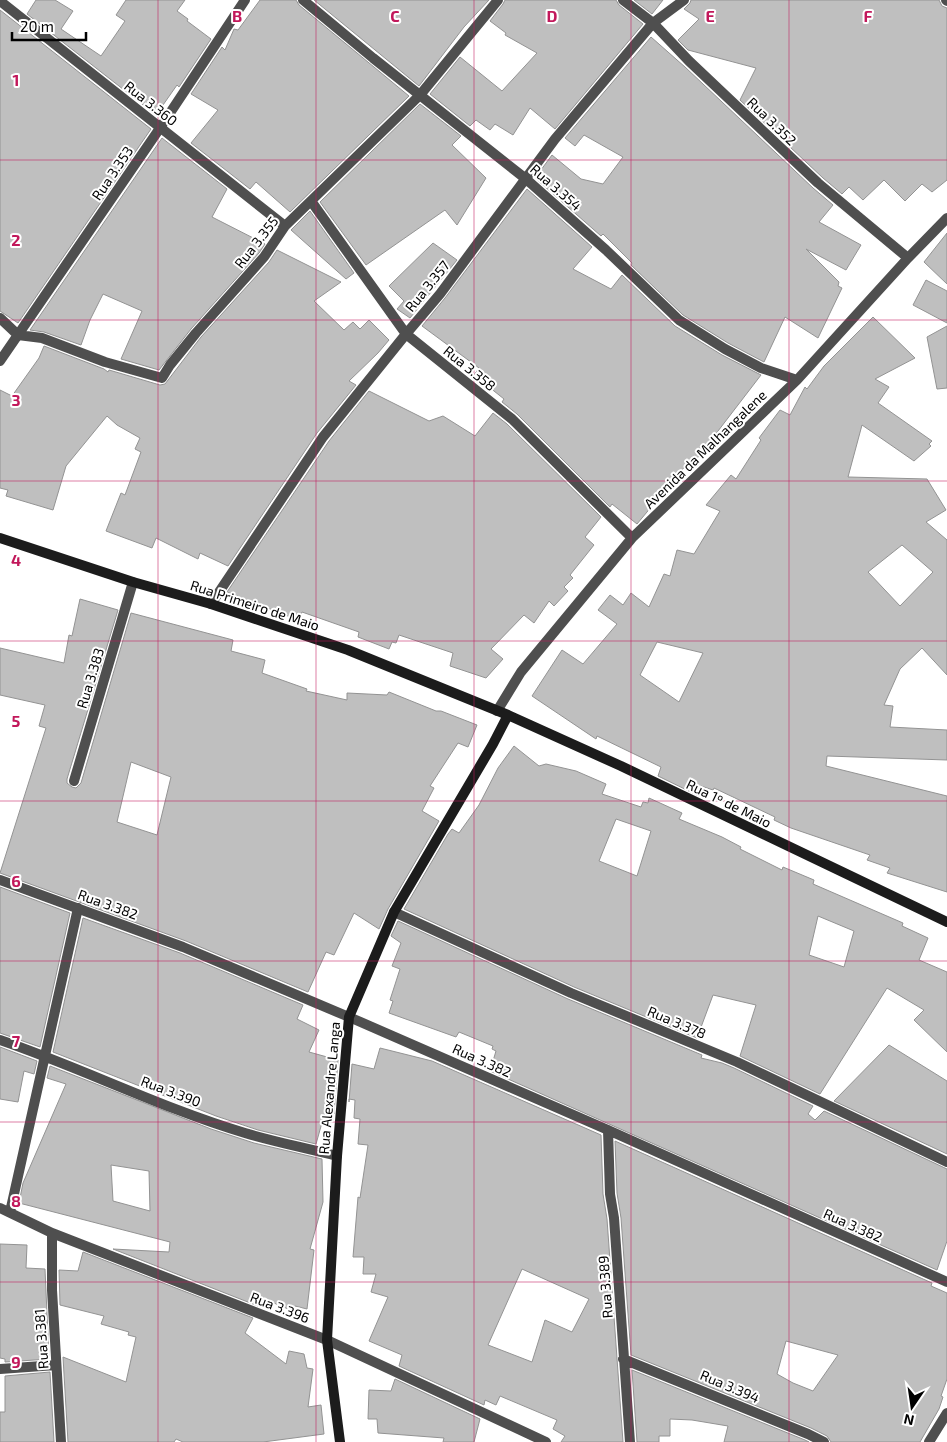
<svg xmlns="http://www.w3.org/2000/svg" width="947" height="1442" font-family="'Exo 2',sans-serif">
	<rect width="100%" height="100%" fill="#fff"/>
	<path fill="#bfbfbf" stroke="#939393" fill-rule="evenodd" d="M36,0H55L73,11L61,29L101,56L125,21L116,15L126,0H185L177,11L188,19L187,21L211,39L179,87L177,85L156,115L27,14Z
		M260,0H296L299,5L409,96L290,212L256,182L250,189L191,143L218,110L191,94L222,47L225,50L234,29L238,30Z
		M314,0H489L464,27L419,86Z
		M505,0H616L619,5L643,24L555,129L530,108L513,135L495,124L490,130L476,120L470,126L430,94L460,57L502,91L537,53L505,35L506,33L490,21L503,4Z
		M634,0H663L652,14Z
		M691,0H939L942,6L947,8V180L932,192L922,184L905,201L884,180L863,200L849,187L842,194L823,178L740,100L756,68L688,50L678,40L699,19L684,9L690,3Z
		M0,10L151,129L18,323L0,311Z
		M651,37L685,67L813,188L833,205L819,222L861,245L846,270L806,249L839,282L838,286L842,288L818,338L785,317L764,362L728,343L683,315L631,265L632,263L603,234L601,236L535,178L552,155L581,179L603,184L623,157L584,135L575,146L565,138Z
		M420,104L461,136L452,145L486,178L457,225L445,210L366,265L320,202Z
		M162,138L227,189L212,217L265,244L259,253L191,329L159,370L121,359L142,311L103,294L90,320L81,345L44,332L30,330Z
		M527,189L592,247L573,269L611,289L622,275L675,326L722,355L761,375L695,461L692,458L637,524L612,504L610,507L517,414L502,402L504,399L474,375L479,368L422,326L445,298Z
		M310,211L354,273L346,279L291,230Z
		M947,233V284L924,262Z
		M433,243L457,260L410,318L397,309L404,301L389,286Z
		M277,250L341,282L314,301L344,330L353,322L360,329L369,320L389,340L378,353L349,381L356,385L317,433L228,566L200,553L198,559L156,538L152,548L106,531L121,493L125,495L141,452L135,449L140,438L117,425L107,416L66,466L53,510L6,496L8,490L0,488V390L12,396L39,358L44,346L104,369L108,372L109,370L160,385L165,384L201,337L269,262Z
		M926,280L947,291V323L913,305Z
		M873,317L915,358L875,379L889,387L878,403L932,441L929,444L931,446L914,461L862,425L848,477L927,479L946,510L926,522L947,540V675L922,648L900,669L884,705L893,706L890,727L947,730V760L827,756L826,766L947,796V892L887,873L890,868L867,860L870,855L791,828L774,820L775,817L714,788L713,790L701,786L697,795L658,776L661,767L597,736L596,739L532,696L562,650L583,664L617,624L598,610L610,595L623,605L631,593L649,607L664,574L670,576L677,550L694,554L720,511L706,505L731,475L736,479L761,440L759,438L780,410L790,415L805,387L807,389L824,366ZM902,545L933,572L900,606L868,572ZM657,642L703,653L679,702L640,675Z
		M947,326V388L937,389L927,337Z
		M369,391L429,421L443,416L475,436L493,413L507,424L601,517L585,537L594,545L570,575L573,578L564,587L568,591L554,606L549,601L534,623L524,615L491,649L503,659L486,678L450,666L453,653L399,635L396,643L392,642L389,649L358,637L359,632L302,612L298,620L227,592L329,441Z
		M80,599L118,610L67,779V783L72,787L76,788L81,783L131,613L233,640L231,651L265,660L262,673L307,689L306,691L347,700V693L387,695L389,692L436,711H441L477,725L468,747L458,743L430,786L434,788L422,811L439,821L388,909L379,929L354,913L334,955L326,952L308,992L186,941L0,873L46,728L39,726L45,705L0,695V648L64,663L69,635L72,636ZM131,762L171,777L157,835L117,822Z
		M514,746L539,766L546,764L576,771L606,784L602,794L641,807L643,802L648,803L649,798L682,813L679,819L722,837L741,847L740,849L782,870L783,867L814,880L813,884L903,923L902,926L928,938L919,960L947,972V1052L914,1020L924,1010L887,988L820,1094L740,1056L756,1005L713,995L697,1038L574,987L404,909L448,834L452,829L459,833L479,805L498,768ZM616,819L651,831L637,876L599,861ZM818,916L854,931L844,967L809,955Z
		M0,887L70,913L40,1047L0,1033Z
		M83,918L180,953L303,1005L297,1019L319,1030L309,1052L338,1060L334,1114L325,1112L316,1144L258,1130L216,1116L53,1052Z
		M398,921L568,999L702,1055L701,1058L722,1063L734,1068L813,1106L808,1114L815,1120L824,1111L947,1169V1241L937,1270L490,1071L496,1051L492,1049L493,1046L459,1032L456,1037L389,1013L393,1001L390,1000L400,969L392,966L401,943L391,936Z
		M889,1045L947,1081V1154L834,1101Z
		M0,1047L37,1061L34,1074L24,1071L18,1102L0,1099Z
		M380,1048L432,1061L601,1135L603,1194L607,1219L623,1442H561L565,1436L553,1429L557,1420L500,1396L496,1405L485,1400L484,1405L399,1366L402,1355L369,1341L388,1297L371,1292L376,1274H363L364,1257H353L358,1197L360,1198L368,1145L358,1144L360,1119L354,1118L355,1100L349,1099V1102L352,1064L374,1069ZM522,1269L589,1299L572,1332L545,1320L532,1362L488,1345Z
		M50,1066L211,1129L254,1143L322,1159L323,1202L310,1249L314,1250L307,1309L295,1306L293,1311L262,1298L258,1306L113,1249L169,1252L170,1242L19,1203L23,1183L66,1084L47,1078ZM111,1165L149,1171L150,1211L113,1201Z
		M615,1141L932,1283L931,1286L947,1293V1379L941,1396L943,1397L939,1409L920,1442H831L827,1436L811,1428L631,1355L621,1218L617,1193ZM786,1341L838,1355L813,1391L793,1383L777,1374Z
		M0,1244L27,1245L26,1268L45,1269L49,1359L5,1362V1359L0,1358Z
		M83,1252L253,1318L245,1333L286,1364L289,1351L304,1354L307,1368L313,1369L308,1407L321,1405L324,1434L263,1442H183L176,1439L174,1442H68L63,1357L126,1382L136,1337L128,1335L129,1332L101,1324L104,1316L60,1305L59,1270L78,1271Z
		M632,1370L805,1440L809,1442H724L728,1426L692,1420L670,1419V1436H659V1442H637Z
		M50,1372L54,1442H0V1412H5V1376Z
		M395,1379L480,1419L474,1442H443L444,1438L378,1433L377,1419H368L369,1390L391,1391Z"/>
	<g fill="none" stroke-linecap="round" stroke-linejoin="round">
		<path stroke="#4f4f4f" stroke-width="10" d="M303,0L373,58L526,179L606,250L679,320L725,349L761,368L797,380
			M623,0L653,23L689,61L818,183L908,258
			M946,0L947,1
			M0,1L285,226
			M311,201L406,334L512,419L632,538
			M0,318L18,335L42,338L105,362L162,378L170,365L196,333L264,257L285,226L420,95L498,0
			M0,361L160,128L245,0
			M211,604L323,437L406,334L440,294L555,139L653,23L684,0
			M497,711L521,672L632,538L797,380L908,258L947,218
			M74,781L133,582
			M0,880L183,947L349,1017L608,1130L947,1282
			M394,912L571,993L737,1062L947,1162
			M0,1040C82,1068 161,1108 245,1133C275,1142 306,1148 337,1156
			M608,1130L610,1194L614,1218L630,1442
			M0,1208L52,1233L327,1340L546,1442
			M10,1212L78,908
			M52,1233V1290L61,1442
			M623,1359L808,1434L824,1442
			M0,1369L56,1365
			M929,1442L947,1413"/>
		<path stroke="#1c1c1c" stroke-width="10" d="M0,538L133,582L211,604L348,650L508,715L621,766L947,922
			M340,1442L327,1340L337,1156L349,1017L394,912L493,744L508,715"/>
	</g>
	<path fill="none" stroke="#c2185b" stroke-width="1" stroke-opacity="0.55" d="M158,0V1442M316,0V1442M474,0V1442M631,0V1442M789,0V1442M0,160H947M0,320H947M0,481H947M0,641H947M0,801H947M0,961H947M0,1122H947M0,1282H947"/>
	<g text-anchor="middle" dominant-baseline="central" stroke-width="4" stroke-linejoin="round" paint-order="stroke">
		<g font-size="14" fill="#000" stroke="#fff">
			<text transform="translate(151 103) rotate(38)">Rua 3.360</text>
			<text transform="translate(772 121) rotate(44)">Rua 3.352</text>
			<text transform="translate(112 173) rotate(-56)">Rua 3.353</text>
			<text transform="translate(556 187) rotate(41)">Rua 3.354</text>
			<text transform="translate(256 242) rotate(-52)">Rua 3.355</text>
			<text transform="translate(427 286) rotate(-51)">Rua 3.357</text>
			<text transform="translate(470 368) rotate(39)">Rua 3.358</text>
			<text transform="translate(705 449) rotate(-44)">Avenida da Malhangalene</text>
			<text transform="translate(255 605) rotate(18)">Rua Primeiro de Maio</text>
			<text transform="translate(90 678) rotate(-73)">Rua 3.383</text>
			<text transform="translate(729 803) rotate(26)">Rua 1º de Maio</text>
			<text transform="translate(108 904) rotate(20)">Rua 3.382</text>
			<text transform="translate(677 1022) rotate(23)">Rua 3.378</text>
			<text transform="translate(482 1060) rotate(24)">Rua 3.382</text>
			<text transform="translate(329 1088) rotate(-85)">Rua Alexandre Langa</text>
			<text transform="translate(171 1091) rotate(21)">Rua 3.390</text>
			<text transform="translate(853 1225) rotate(24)">Rua 3.382</text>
			<text transform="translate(605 1287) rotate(-94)">Rua 3.389</text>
			<text transform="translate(280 1307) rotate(21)">Rua 3.396</text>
			<text transform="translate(41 1339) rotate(-94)">Rua 3.381</text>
			<text transform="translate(730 1386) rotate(23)">Rua 3.394</text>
		</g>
	</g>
	<g font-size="16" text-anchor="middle" font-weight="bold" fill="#c2185b" stroke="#fff" stroke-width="4" stroke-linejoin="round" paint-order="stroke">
		<text x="237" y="22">B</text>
		<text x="395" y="22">C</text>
		<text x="552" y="22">D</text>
		<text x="710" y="22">E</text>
		<text x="868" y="22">F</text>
		<text x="16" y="86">1</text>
		<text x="16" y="246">2</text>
		<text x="16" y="406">3</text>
		<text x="16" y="566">4</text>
		<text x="16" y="727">5</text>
		<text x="16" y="887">6</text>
		<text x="16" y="1047">7</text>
		<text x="16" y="1207">8</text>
		<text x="16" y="1368">9</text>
	</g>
	<g transform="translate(912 1407) rotate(193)" stroke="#ffffff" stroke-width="4" paint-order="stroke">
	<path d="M0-4L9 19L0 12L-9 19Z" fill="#000000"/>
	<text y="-8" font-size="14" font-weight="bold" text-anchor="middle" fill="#000000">N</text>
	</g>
	<path d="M12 32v8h74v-8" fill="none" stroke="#000000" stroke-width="2.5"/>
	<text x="20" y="32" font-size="15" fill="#000000" stroke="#ffffff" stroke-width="4" paint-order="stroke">20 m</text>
</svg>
